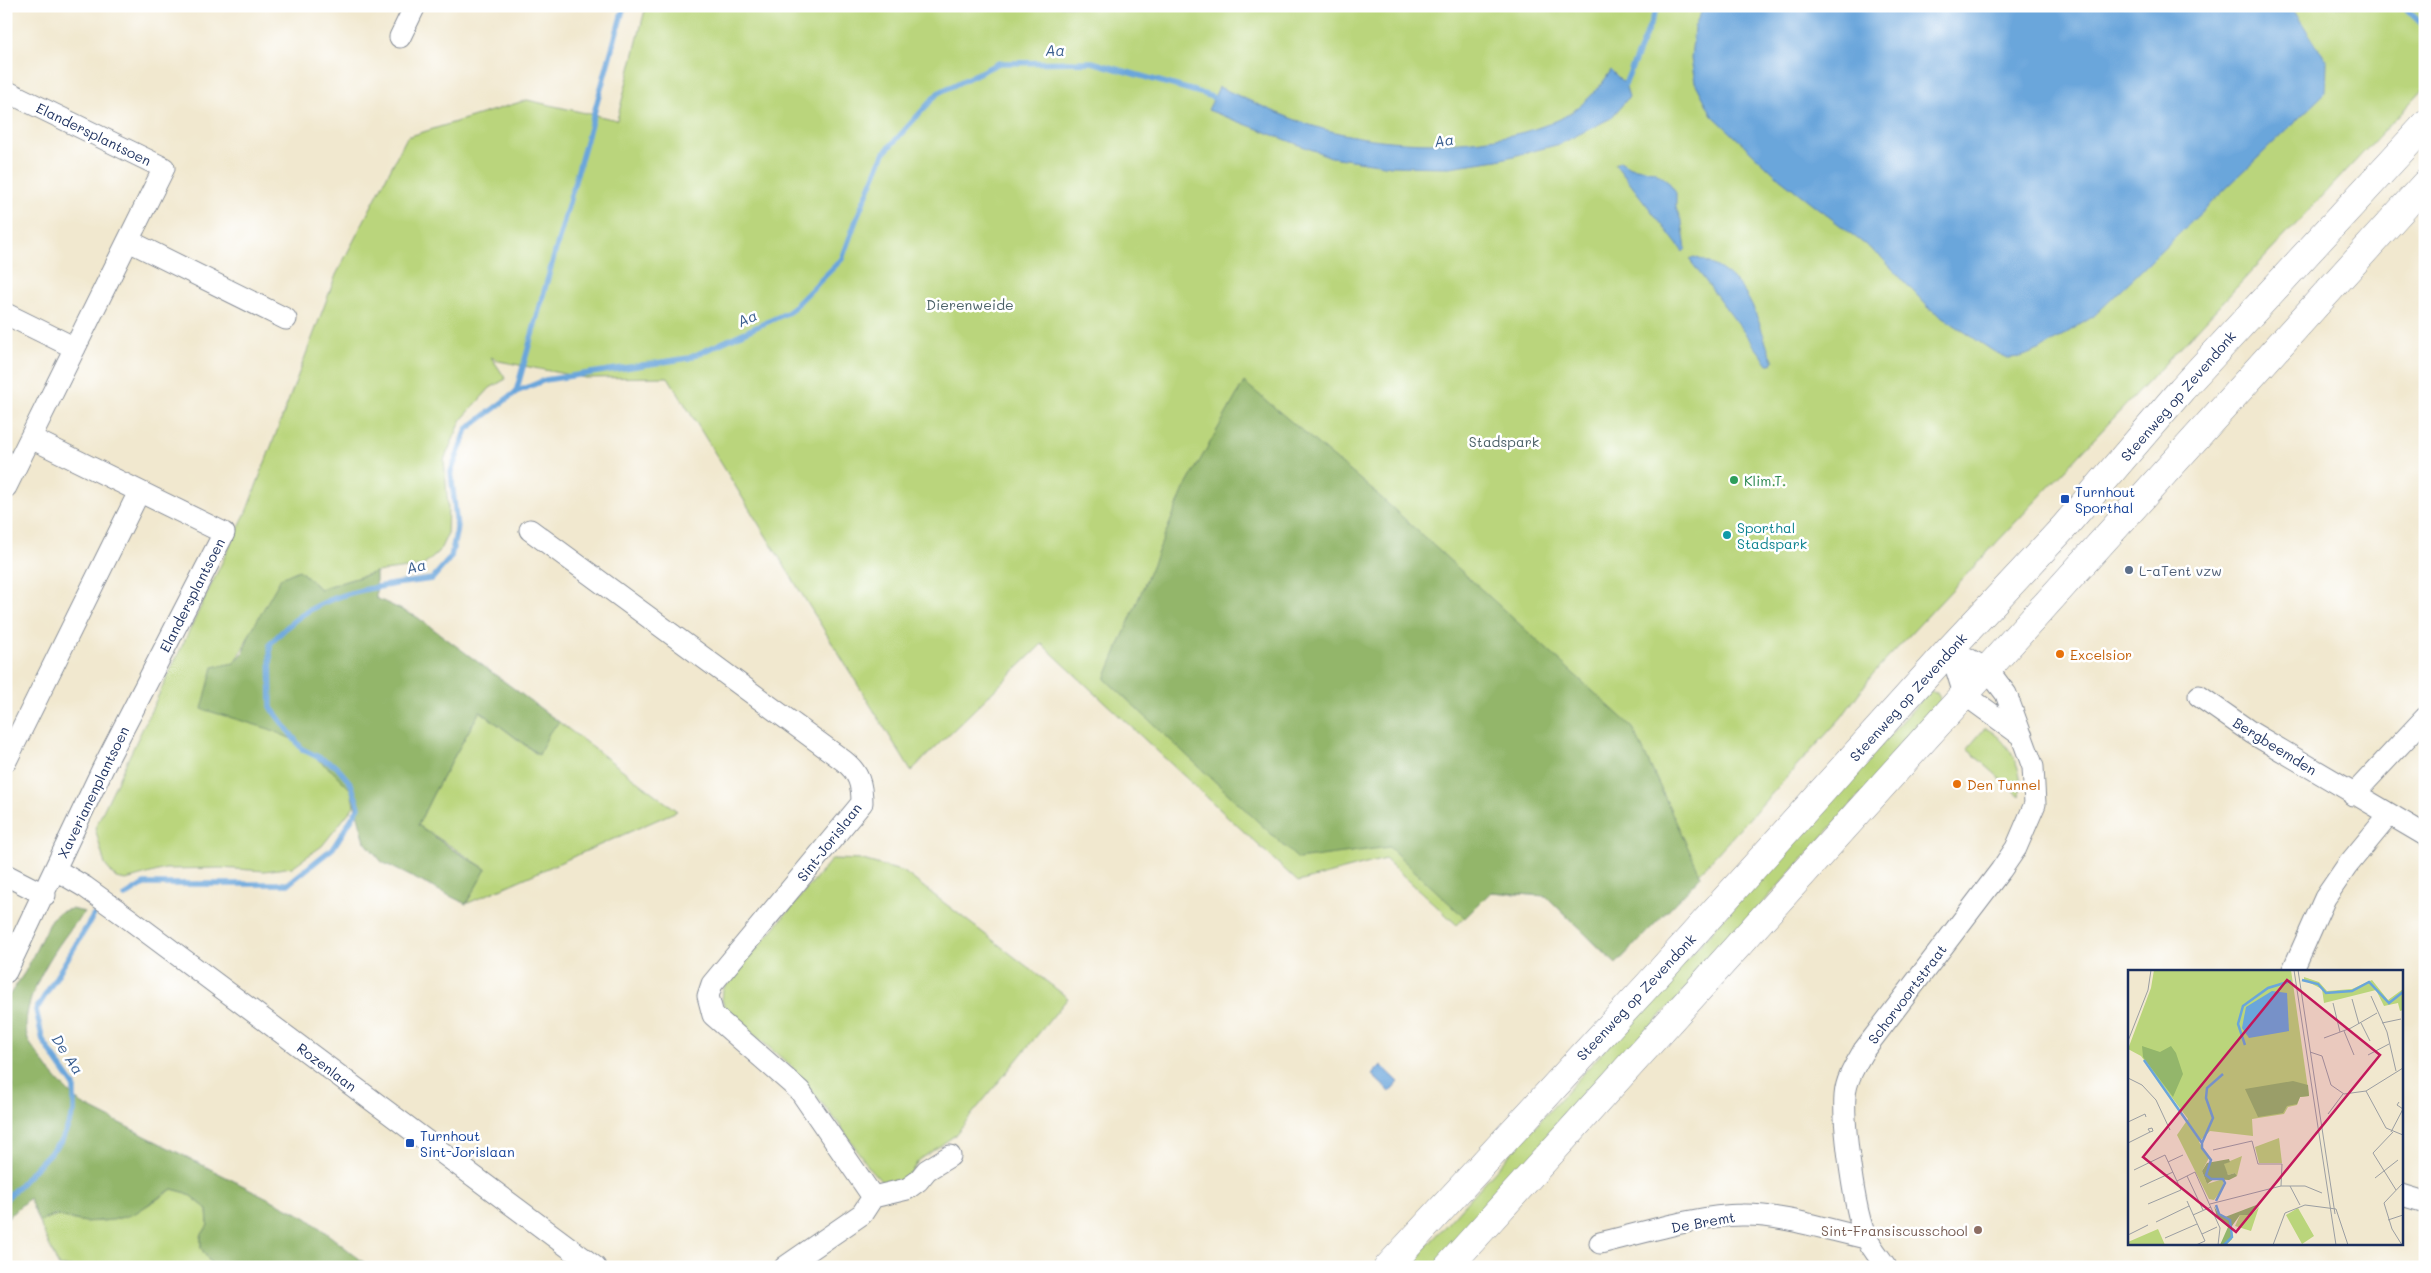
<svg xmlns="http://www.w3.org/2000/svg" width="2431" height="1273" font-family="Mali,sans-serif">
	<rect width="100%" height="100%" fill="#fff"/>
	<filter id="ink" filterUnits="userSpaceOnUse"><feTurbulence type="fractalNoise" baseFrequency=".02" numOctaves="2"/><feDisplacementMap in="SourceGraphic" scale="10" xChannelSelector="R" yChannelSelector="G"/><feConvolveMatrix kernelMatrix="1 2 1 2 8 2 1 2 1" color-interpolation-filters="sRGB"/></filter>
	<filter id="wash" filterUnits="userSpaceOnUse"><feTurbulence type="fractalNoise" baseFrequency=".0096" numOctaves="4" result="noise"/><feDisplacementMap in="SourceGraphic" scale="20" xChannelSelector="R" yChannelSelector="G"/><feGaussianBlur stdDeviation="1.12" result="paint"/><feColorMatrix in="noise" values="0 0 0 0 0 0 0 0 0 0 0 0 0 0 0 0 0 1.4 0 .05"/><feComposite in="paint" operator="in"/></filter>
	<g filter="url(#wash)">
		<rect width="100%" height="100%" fill="#f1e8cf"/>
		<path fill="#bad57b" stroke="#6a826c" d="M646,6H2425V87L1872,675L1841,718L1616,964L1546,896L1491,892L1457,925L1385,859L1298,882L1042,644L911,771L668,377L585,378L499,361L491,357L506,379L490,388L462,419L444,460L448,507L447,535L439,552L423,566L376,572L320,589L299,570C282,589 266,608 253,629C245,640 243,652 234,663L269,729L292,739L331,770L351,790L354,806L322,846L292,867L265,871L221,868L165,869L126,880L116,878L105,865L95,828L247,510L336,275L407,137L527,100L617,120Z
			M1931,692L1937,693L1942,702L1939,708L1434,1267H1408L1926,695Z
			M480,711L538,755L549,733L559,722L677,811L466,904L486,869L418,825L433,794Z
			M1985,728C2008,739 2025,770 2020,796L1967,749Z
			M832,859L863,860L904,872L1068,998L954,1136L918,1161L911,1172L893,1185L882,1182L870,1169L839,1124L791,1066L726,1011L722,1000L723,989Z
			M6,1058L12,1086L6,1126Z
			M172,1189L187,1193L207,1209L208,1225L201,1236V1248L213,1267H59L39,1222C61,1211 61,1219 83,1221C117,1225 146,1208 172,1189Z"/>
		<path fill="#93b66b" stroke="#577264" d="M1244,382L1376,493L1633,728L1701,876L1616,964L1546,896L1491,892L1465,918L1389,847L1298,859L1105,679L1184,489Z
			M299,570L320,589L376,572V598L417,617L559,722L549,733L539,755L480,711L433,794L418,825L452,849L486,869L466,904L382,862L365,842L351,790L331,770L292,739L269,729L202,709L213,667L234,663L243,653L250,633L281,578Z
			M71,909L85,912C60,939 16,1002 28,1040C30,1044 34,1049 37,1053C52,1076 62,1086 82,1104L307,1218L370,1267H213L201,1248V1236L208,1225L207,1209L187,1193L172,1189L134,1214L113,1220L85,1222L54,1215L39,1222L29,1198L6,1219V1126L12,1086L6,1058V1000L25,972L51,919L60,912Z"/>
		<path fill="#6aa6db" stroke="#426a9c" d="M1704,6H2291L2327,62L2326,92L2094,316L2039,350L2021,357L2008,358L1993,351L1929,308L1881,257L1779,178L1712,115L1695,82L1691,59L1694,27Z
			M1611,70L1625,84L1629,97L1611,118L1560,144L1498,160L1449,167L1391,166L1331,157L1208,110L1219,87C1258,104 1297,124 1339,133C1403,148 1500,148 1560,119C1580,109 1600,89 1611,70Z
			M1620,161L1630,167L1654,171L1668,181L1676,193V208L1682,223L1686,249L1683,252L1615,164Z
			M1694,257C1738,271 1752,298 1765,340C1767,348 1771,354 1774,361L1771,364H1768L1689,259Z
			M1381,1065L1399,1082L1390,1092L1372,1075Z"/>
		<g fill="none" stroke-linecap="round" stroke-linejoin="round">
			<path stroke="#6aa6db" stroke-width="5.5" d="M2403,6L2425,27
				M1621,88L1625,84L1658,6
				M516,392L624,6
				M125,896L144,884H288L333,848L359,807L351,784L336,766L302,749L271,708L270,644C278,636 286,627 295,620C333,590 386,585 432,579L451,557L457,528L451,472L467,429L516,392L545,380L689,358L789,312L842,259L858,215L884,153L938,93L999,63L1092,62L1201,93L1220,100
				M6,1199L62,1140L74,1112V1086L43,1041L36,1010L94,915"/>
		</g>
	</g>
	<g filter="url(#ink)">
		<g fill="none" stroke-linecap="round" stroke-linejoin="round">
			<defs>
				<path id="minor" d="M400,37L415,6
					M6,91L164,168L6,487
					M129,241L286,319
					M6,314L75,348
					M530,530L844,761C859,773 862,784 862,803L712,984L708,996L713,1015L800,1091L873,1197L862,1214L785,1267
					M1950,649L1964,694L2022,736
					M2199,696L2252,733L2425,835
					M6,761L139,492
					M2353,795L2425,718
					M56,870L85,887L128,918L595,1267
					M6,875L45,895
					M6,972L103,768L224,533L31,438
					M2292,972L2325,898L2347,866L2389,815
					M2402,1195L2425,1202
					M873,1197L907,1189L918,1181L927,1170L950,1156
					M1600,1243C1642,1233 1700,1215 1742,1215C1780,1214 1829,1230 1866,1238
					M1886,1267C1880,1258 1872,1248 1867,1239C1854,1216 1843,1122 1845,1096C1846,1079 1856,1064 1864,1050L2001,870L2016,848L2035,804L2033,767L2006,694L1987,669L1950,649"/>
				<path id="primary" d="M1388,1267L1648,985L1950,649L2064,527L2182,389L2425,125
					M1448,1267L2425,184"/>
			</defs>
			<use href="#minor" stroke="#868c96" stroke-width="23"/>
			<use href="#primary" stroke="#868c96" stroke-width="29"/>
			<use href="#minor" stroke="#fff" stroke-width="21"/>
			<use href="#primary" stroke="#fff" stroke-width="28"/>
		</g>
	</g>
	<circle fill="#2e9e5b" stroke="#fff" stroke-width="2" cx="1734" cy="480" r="5"/>
	<g fill="#1a4fb4" stroke="#fff" stroke-width="2">
		<rect x="2060" y="494" width="10" height="10" rx="2.5"/>
		<rect x="405" y="1138" width="10" height="10" rx="2.5"/>
	</g>
	<circle fill="#0f9aa8" stroke="#fff" stroke-width="2" cx="1727" cy="535" r="5"/>
	<circle fill="#5c6f8a" stroke="#fff" stroke-width="2" cx="2129" cy="570" r="5"/>
	<g fill="#e8710a" stroke="#fff" stroke-width="2">
		<circle cx="2060" cy="654" r="5"/>
		<circle cx="1957" cy="784" r="5"/>
	</g>
	<circle fill="#8d6e63" stroke="#fff" stroke-width="2" cx="1978" cy="1230" r="5"/>
	<g text-anchor="middle" dominant-baseline="central" stroke-width="5" stroke-linejoin="round" paint-order="stroke">
		<g font-size="14" fill="#1b2f5e" stroke="#fff">
			<text transform="translate(94 134) rotate(26)">Elandersplantsoen</text>
			<text transform="translate(2178 396) rotate(-49)">Steenweg op Zevendonk</text>
			<text transform="translate(192 595) rotate(-63)">Elandersplantsoen</text>
			<text transform="translate(1908 697) rotate(-48)">Steenweg op Zevendonk</text>
			<text transform="translate(2275 746) rotate(32)">Bergbeemden</text>
			<text transform="translate(93 792) rotate(-64)">Xaverianenplantsoen</text>
			<text transform="translate(829 842) rotate(-52)">Sint-Jorislaan</text>
			<text transform="translate(1907 994) rotate(-53)">Schorvoortstraat</text>
			<text transform="translate(1636 997) rotate(-47)">Steenweg op Zevendonk</text>
			<text transform="translate(327 1067) rotate(37)">Rozenlaan</text>
			<text transform="translate(1703 1222) rotate(-10)">De Bremt</text>
		</g>
		<g font-size="14" fill="#4b6167" stroke="#fff">
			<text x="970" y="304">Dierenweide</text>
			<text x="1504" y="441">Stadspark</text>
		</g>
		<g font-size="14" fill="#27864d" stroke="#fff" text-anchor="start">
			<text x="1744" y="480">Klim.T.</text>
		</g>
		<g font-size="14" fill="#164399" stroke="#fff" text-anchor="start">
			<text x="2075" y="491">Turnhout<tspan x="2075" dy="16">Sporthal</tspan></text>
			<text x="420" y="1135">Turnhout<tspan x="420" dy="16">Sint-Jorislaan</tspan></text>
		</g>
		<g font-size="14" fill="#0d838f" stroke="#fff" text-anchor="start">
			<text x="1737" y="527">Sporthal<tspan x="1737" dy="16">Stadspark</tspan></text>
		</g>
		<g font-size="14" fill="#4e5e75" stroke="#fff" text-anchor="start">
			<text x="2139" y="570">L-aTent vzw</text>
		</g>
		<g font-size="14" fill="#c56008" stroke="#fff" text-anchor="start">
			<text x="2070" y="654">Excelsior</text>
			<text x="1967" y="784">Den Tunnel</text>
		</g>
		<g font-size="14" fill="#785e54" stroke="#fff" text-anchor="end">
			<text x="1968" y="1230">Sint-Fransiscusschool</text>
		</g>
		<g font-size="15" font-style="italic" fill="#3b5f90" stroke="#fff">
			<text x="1055" y="50">Aa</text>
			<text transform="translate(1444 140) rotate(-8)">Aa</text>
			<text transform="translate(747 318) rotate(-25)">Aa</text>
			<text transform="translate(416 566) rotate(-15)">Aa</text>
			<text transform="translate(68 1054) rotate(57)">De Aa</text>
		</g>
	</g>
	<g transform="translate(2128 970)">
		<rect width="275" height="275" fill="#f1e8cf"/>
		<path d="M26,0H163L181,126L172,127L169,135L160,137L156,144L124,149L125,166L82,161L71,172L81,188L74,201L79,214L95,209L96,217L86,230L81,229L49,165L60,149L13,86L0,79L23,18ZM176,7L191,12L199,21L224,19L244,10L260,30L275,19V40L272,41L270,33L256,36L248,20L196,33L194,19L176,10ZM151,168L154,193H131L127,177ZM114,186L109,206L107,203L100,205L95,194ZM131,237L123,261L107,256L112,245H123ZM170,238L186,266L174,274L158,245ZM30,259L37,275H0V272Z" fill="#bad57b"/>
		<path d="M14,76L32,82L43,76L48,83L55,104L45,127L15,87ZM165,111L180,115L181,126L172,127L169,134L159,136L155,143L130,147L117,119ZM101,189L102,192L96,194L99,202L100,205L107,203L109,206L101,210L86,209L79,214L74,201L79,193ZM131,234L123,245H112L104,256V269L98,275H92L100,257L89,247L86,236L91,245L97,247Z" fill="#93b66b"/>
		<path d="M144,21L159,23L161,61L121,68L114,58L118,37Z" fill="#6aa6db"/>
		<path fill="none" stroke="#6aa6db" stroke-width="2.5" d="M174,10L190,14L198,23L224,21L241,12L261,33L275,22M117,75L110,54L115,36L140,18L163,11M16,90L74,173M88,231L97,213L95,209H83L78,205L83,190L74,178V173L85,148L78,128L79,118L95,104M88,235L91,244L102,250L104,267L96,275"/>
		<path fill="none" stroke="#9b9ea2" stroke-width="1" d="M166,0L208,275M170,0L207,244M243,26L259,62L268,101M224,29L231,54M205,33L212,62M233,53L242,71M254,53L273,49M216,61L226,85M196,68L223,58L249,43M0,71L20,20L23,0M182,82L194,86L203,115L216,124L238,121L275,98M240,85L261,74M0,108L14,115L28,130L42,160M238,121L258,158L275,165M200,144L215,124M0,152L17,144L18,147M263,162L275,139L269,135L271,132M265,162L245,183L268,220M0,173L22,162L20,159L24,158L25,161L22,162M85,180L124,171L130,194H154L153,216M40,192L55,185M6,200L37,185L53,220L20,234M59,206L75,240M247,208L270,190M49,211L67,202L92,258L90,275M162,216L172,235M12,217L45,202M59,231L77,271L68,275M82,234L153,216H177L194,223M65,245L83,237M260,250L275,245M28,252L61,236M74,264L89,257M0,265L20,255M37,268L69,254M145,275L157,243L177,235L208,239L220,275M274,275L264,259L256,233L275,213"/>
		<path fill="#c2185b" fill-opacity="0.15" stroke="#c2185b" stroke-width="2.5" d="M159,10L252,85L108,262L15,187Z"/>
		<rect width="275" height="275" fill="none" stroke="#1b2f5e" stroke-width="2.5"/>
	</g>
	<rect width="2431" height="1273" fill="none" stroke="#fff" stroke-width="25"/>
</svg>
